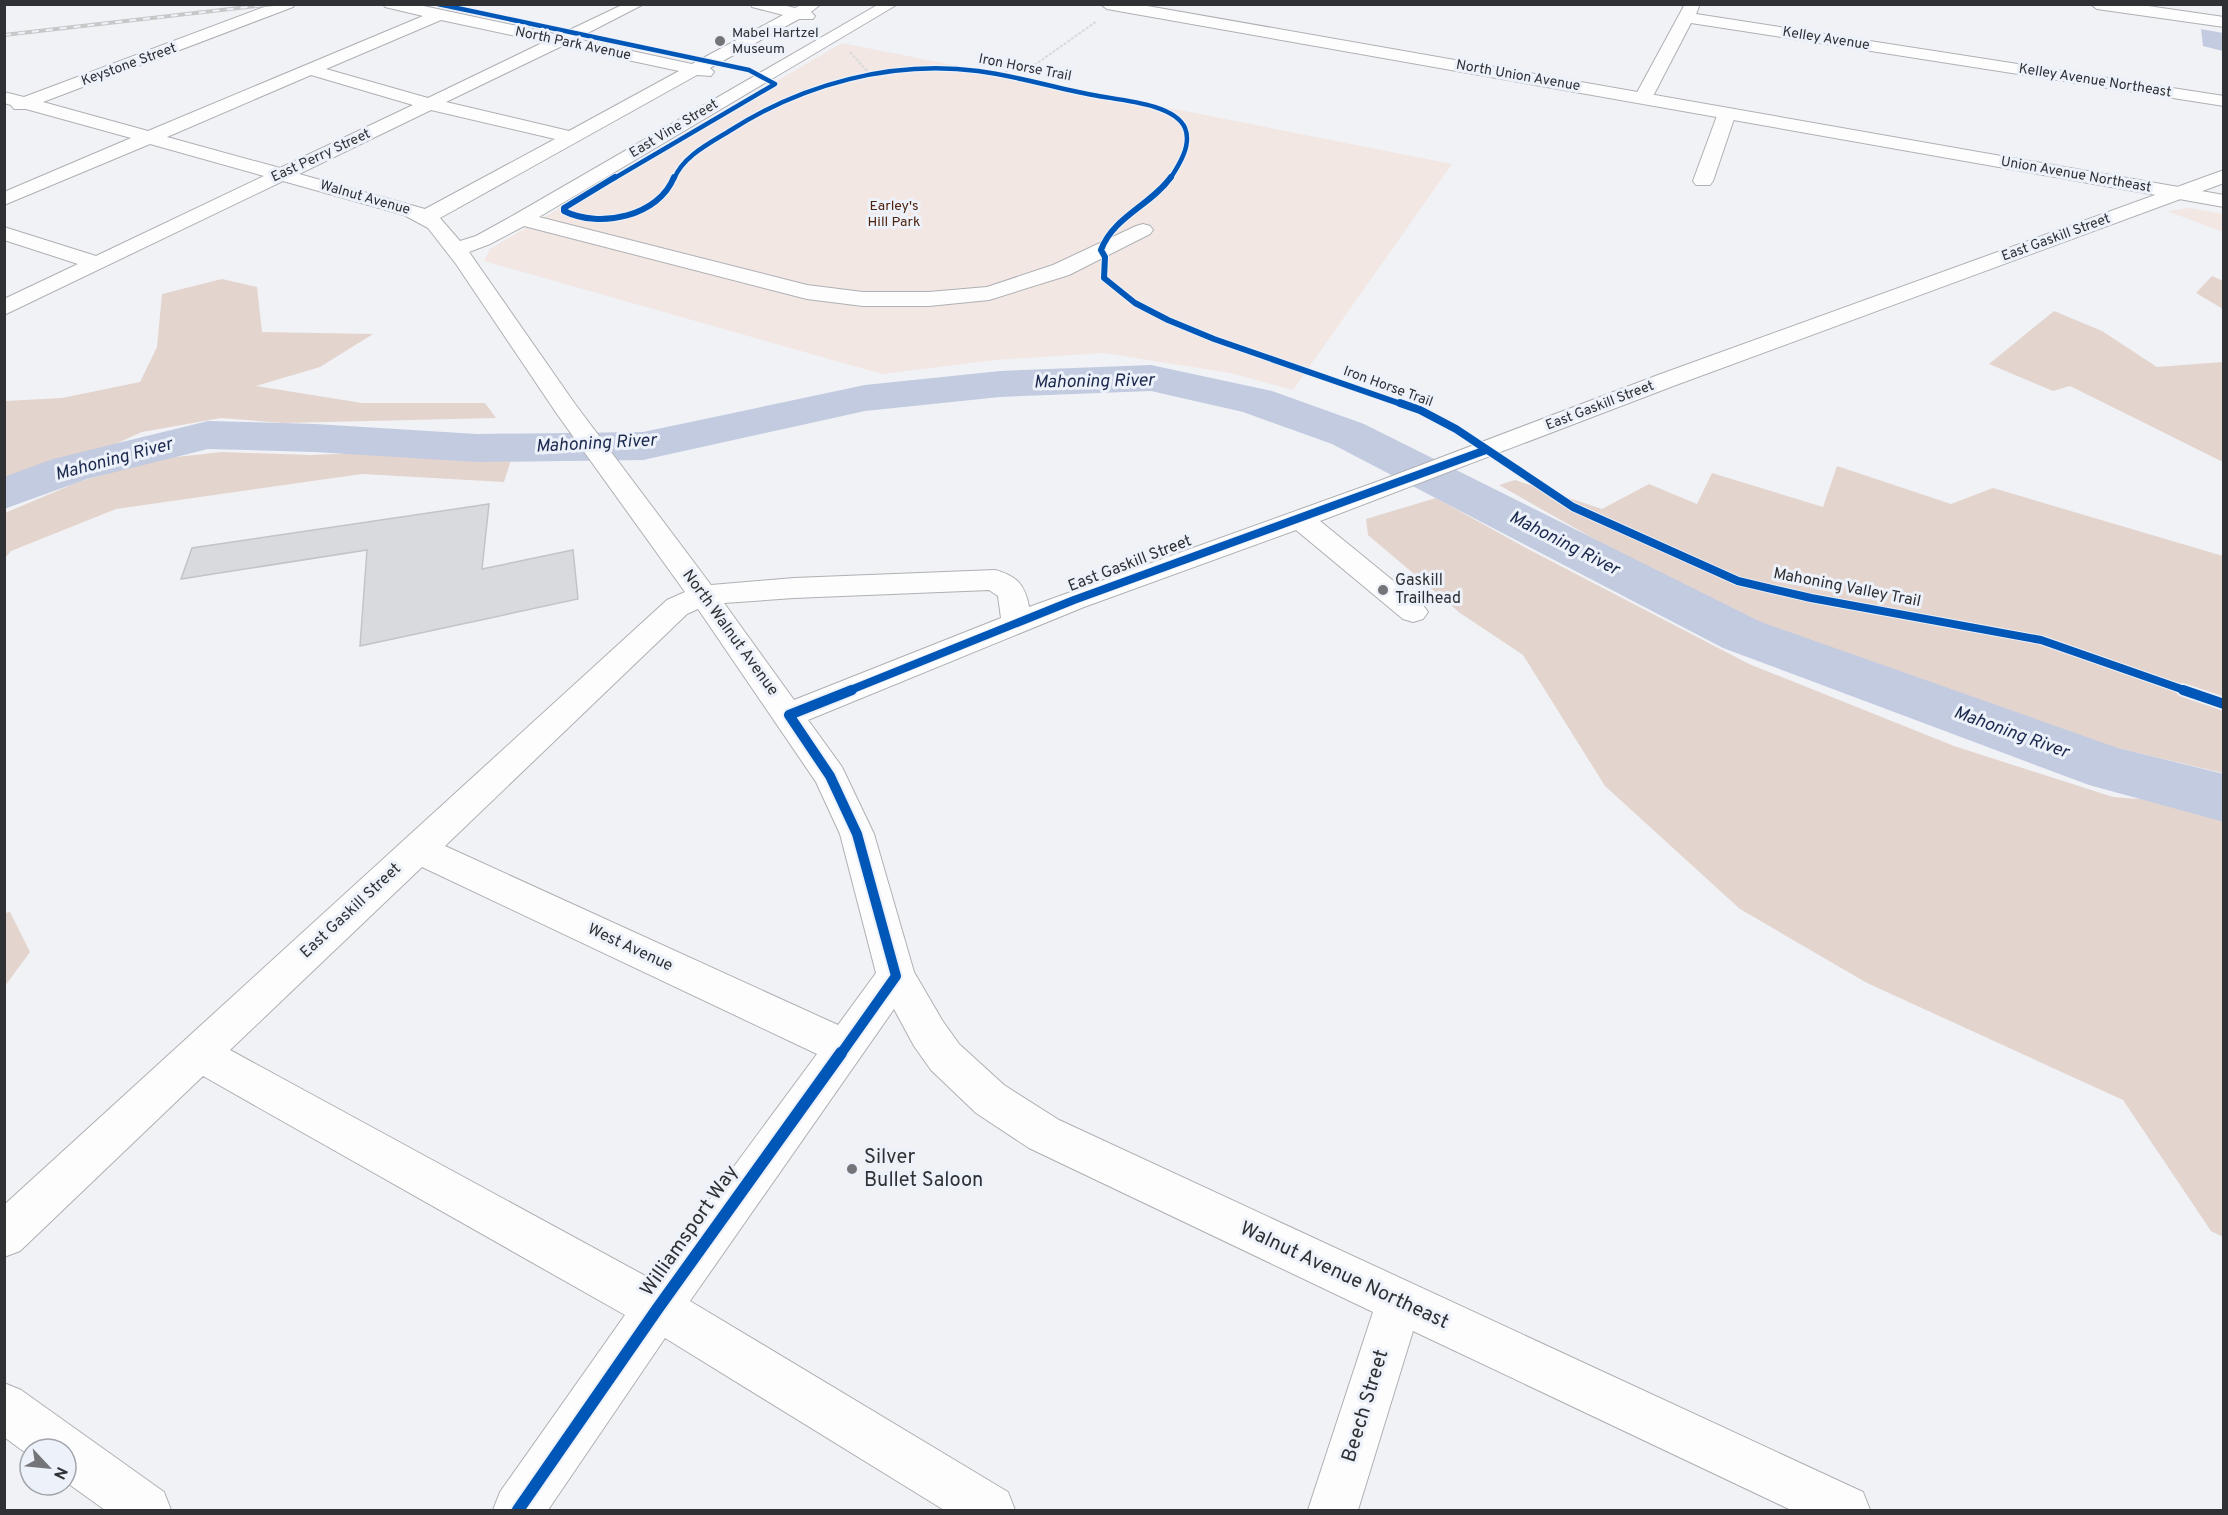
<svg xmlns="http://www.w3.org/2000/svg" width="2228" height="1515" font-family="Overpass,sans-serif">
	<rect width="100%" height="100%" fill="#f0f2f6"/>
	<path fill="#f2e7e3" d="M842,43L1452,164L1293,390L1230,373L1104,353L995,360L882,374L484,261L490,249Z
		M2190,208L2223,214V232L2167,211Z"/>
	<path fill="#e4d4ce" d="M2212,276L2223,281V309L2196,293Z
		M222,279L257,287L262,332L373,334L320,367L256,386L362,403H485L496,418L283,423L221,418L142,432L93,454L5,486V401L62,398L140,382L157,347L162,294Z
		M2054,311L2102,331L2157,367L2223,362V462L2070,386L2053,391L1989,364Z
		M222,452L311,455L384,452L511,460L504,482L362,474L116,509L11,551L5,558V513L78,482L157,459Z
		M1837,466L1951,504L1993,488L2223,556V773L2041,730L1796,644L1686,591L1499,485L1515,480L1602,509L1649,484L1697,504L1712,473L1823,507Z
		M1436,498L1528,549L1749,664L1954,746L2113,797L2179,802L2223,813V1237L2211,1231L2123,1100L1867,983L1740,909L1605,786L1523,655L1460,613L1368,535L1366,519Z
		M10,912L30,952L5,986V913Z"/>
	<path fill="#c2cbe0" d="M2201,29L2223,33V51L2203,46Z"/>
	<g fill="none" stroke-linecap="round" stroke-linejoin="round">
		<path fill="#c2cbe0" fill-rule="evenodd" d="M1151,365L1272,391L1364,424L1761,622L2118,748L2224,774V822L2089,785L1723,648L1332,444L1243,412L1151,391L1000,397L865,411L643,460L477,462L315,452L208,449L87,479L4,509V477L53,459L208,421L315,424L477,434L643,432L865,385L1000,371Z"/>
	</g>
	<path fill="#d9dadd" stroke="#c2c4c7" stroke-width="1.5" d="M489,504L482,569L573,550L578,599L360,646L367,550L181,579L192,548Z"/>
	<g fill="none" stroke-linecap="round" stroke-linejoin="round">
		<defs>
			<path id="minor" d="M272,4H295L293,7L43,102L148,131L423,16L385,7L383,4H414L559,35L624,4H644L576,39L692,64L783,15L752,7L750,4H779L795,8L802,4H821L811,12L815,16L813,19H799L710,68L714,72L711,76L697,75L440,218L460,241L476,236L514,215L879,4H898L539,217L807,285L863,292H929L987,287L1053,265L1136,226L1143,224L1150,226L1153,230L1150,234L1069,275L989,300L929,306H863L807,299L524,226L490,244L469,252L575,404L711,585L794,578L995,570C1017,576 1025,585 1029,607L1379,481L1658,375L2224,170V183L1676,385L1320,521L1423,605L1428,612L1423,619L1413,622L1403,619L1296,530L1084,607L808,720L842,767L874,834L914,972L942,1020L959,1044L1004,1085L1059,1120L1863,1492L1870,1510H1791L1413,1331L1358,1510H1308L1373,1312L1029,1148L976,1113L931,1070L914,1046L894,1009L690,1301L1008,1492L1015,1510H944L665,1338L548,1510H493L500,1492L625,1315L203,1076L20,1251L4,1257V1205L667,600L685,592L557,414L456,264L428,228L404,215L283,181L4,315V299L78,264L4,240V227L96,256L264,176L150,144L4,205V192L131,138L26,109H14L11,105L4,103V92L24,97ZM441,20L544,42L428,98L326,69ZM562,46L679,71L569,131L446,102ZM311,75L413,105L280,168L167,137ZM431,110L555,139L425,209L299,174ZM989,590L998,596L1001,618L794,700L724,603L794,598ZM698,609L816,782L840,834L876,973L838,1025L445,846L687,614ZM422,867L817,1054L651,1279L230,1050Z
				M1685,4H1700L1696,14L2224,96V106L1691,23L1652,98L1649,102H1637L1634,98Z
				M2090,4H2134L2224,17V27L2097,9Z
				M1727,108L1733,109L1736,113L1713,181L1710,185H1696L1693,181L1718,113L1721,109Z
				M4,1383L21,1390L164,1492L171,1510H105L66,1482V1449H30V1456L4,1437Z"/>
			<path id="major" d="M1100,4H1136L2224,195V207L1107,9Z"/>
		</defs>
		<use href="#minor" stroke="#afb0b3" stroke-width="2"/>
		<use href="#major" stroke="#afb0b3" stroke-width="2"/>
		<path stroke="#d9d9db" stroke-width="2" stroke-dasharray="3 1.5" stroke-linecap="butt" d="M850,52L870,74
			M1002,75L1015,64H1036L1097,21"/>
		<use href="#minor" fill="#fdfdfe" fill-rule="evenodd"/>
		<use href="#major" fill="#fdfdfe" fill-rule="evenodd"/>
		<defs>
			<path id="rail" d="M4,35L274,4"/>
		</defs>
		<use href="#rail" stroke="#c6c7c7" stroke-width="4"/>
		<use href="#rail" stroke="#edf1f9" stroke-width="2" stroke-dasharray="7" stroke-linecap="butt"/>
		<defs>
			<path id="cycleway-far4" d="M438,4L749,70L775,84L613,179
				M674,179C683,156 710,143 731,130C803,84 892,60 978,71C1017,76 1055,88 1093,95C1117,100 1174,103 1185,128C1192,145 1179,165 1170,179"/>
			<path id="cycleway-far3" d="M615,177L564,208V211C600,229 659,216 674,177
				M1171,177C1151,205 1113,217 1101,250L1105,257L1104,278L1135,303L1168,320L1214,339L1404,405"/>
			<path id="cycleway-far2" d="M1400,403L1420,410L1456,429L1573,507L1738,581L1811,598L2041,640L2187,691
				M848,691L1074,600L1486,450"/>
			<path id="cycleway-far1" d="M2183,690L2224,704
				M840,1055L896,976L857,834L830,776L789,715L852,690"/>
			<path id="cycleway" d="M518,1510L658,1308L841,1053"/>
		</defs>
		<use href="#cycleway-far4" stroke="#edf1f9" stroke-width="7"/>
		<use href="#cycleway-far3" stroke="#edf1f9" stroke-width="8"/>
		<use href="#cycleway-far2" stroke="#edf1f9" stroke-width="10"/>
		<use href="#cycleway-far1" stroke="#edf1f9" stroke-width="14"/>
		<use href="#cycleway" stroke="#edf1f9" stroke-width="16"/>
		<use href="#cycleway-far4" stroke="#0057b8" stroke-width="4.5"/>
		<use href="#cycleway-far3" stroke="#0057b8" stroke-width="6"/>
		<use href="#cycleway-far2" stroke="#0057b8" stroke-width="8"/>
		<use href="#cycleway-far1" stroke="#0057b8" stroke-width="10"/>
		<use href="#cycleway" stroke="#0057b8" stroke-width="12"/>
	</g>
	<g fill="#737578" stroke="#edf1f9" stroke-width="2">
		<circle cx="720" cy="41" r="6"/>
		<circle cx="1383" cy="590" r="6"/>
		<circle cx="852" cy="1169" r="6"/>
	</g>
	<g text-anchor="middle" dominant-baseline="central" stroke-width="6" stroke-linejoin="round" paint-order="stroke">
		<g font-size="14" fill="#2f3134" stroke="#edf1f9" text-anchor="start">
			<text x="732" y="33">Mabel Hartzel<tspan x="732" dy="16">Museum</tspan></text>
		</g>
		<g font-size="14" fill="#2f3134" stroke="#edf1f9">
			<text transform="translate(1826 39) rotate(9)">Kelley Avenue</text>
			<text transform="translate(573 44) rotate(12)">North Park Avenue</text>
			<text transform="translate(129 65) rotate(-20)">Keystone Street</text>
			<text transform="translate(1025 68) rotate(11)">Iron Horse Trail</text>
			<text transform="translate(1518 76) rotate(10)">North Union Avenue</text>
			<text transform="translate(2095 81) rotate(9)">Kelley Avenue Northeast</text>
			<text transform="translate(674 129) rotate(-31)">East Vine Street</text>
			<text transform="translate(321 156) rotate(-25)">East Perry Street</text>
			<text transform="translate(2076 175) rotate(10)">Union Avenue Northeast</text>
			<text transform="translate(365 198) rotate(16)">Walnut Avenue</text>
			<text transform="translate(2056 238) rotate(-20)">East Gaskill Street</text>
			<text transform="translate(1388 387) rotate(20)">Iron Horse Trail</text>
			<text transform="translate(1600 406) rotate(-21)">East Gaskill Street</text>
		</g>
		<g font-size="14" fill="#4d230e" stroke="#edf1f9">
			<text x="894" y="206">Earley's<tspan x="894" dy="16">Hill Park</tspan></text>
		</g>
		<g font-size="16" fill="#2f3134" stroke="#edf1f9">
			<text transform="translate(1130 564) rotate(-21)">East Gaskill Street</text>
			<text transform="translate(1847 588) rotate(11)">Mahoning Valley Trail</text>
			<text transform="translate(730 633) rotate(54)">North Walnut Avenue</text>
			<text transform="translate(351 911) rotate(-43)">East Gaskill Street</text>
			<text transform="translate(630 948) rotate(25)">West Avenue</text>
		</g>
		<g font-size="16" fill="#2f3134" stroke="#edf1f9" text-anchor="start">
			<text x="1395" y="581">Gaskill<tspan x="1395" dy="18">Trailhead</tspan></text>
		</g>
		<g font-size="18" font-style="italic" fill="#1b294e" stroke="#edf1f9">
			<text transform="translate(1094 382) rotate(-1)">Mahoning River</text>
			<text transform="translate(596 444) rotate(-3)">Mahoning River</text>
			<text transform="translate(114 460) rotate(-15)">Mahoning River</text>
			<text transform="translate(1564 544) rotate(27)">Mahoning River</text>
			<text transform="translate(2011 733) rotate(20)">Mahoning River</text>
		</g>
		<g font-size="20" fill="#2f3134" stroke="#edf1f9" text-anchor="start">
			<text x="864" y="1158">Silver<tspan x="864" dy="23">Bullet Saloon</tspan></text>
		</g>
		<g font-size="20" fill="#2f3134" stroke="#edf1f9">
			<text transform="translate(690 1231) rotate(-55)">Williamsport Way</text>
			<text transform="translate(1344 1276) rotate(25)">Walnut Avenue Northeast</text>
			<text transform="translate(1366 1406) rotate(-73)">Beech Street</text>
		</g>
	</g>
	<rect width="2228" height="1515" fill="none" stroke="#2f3134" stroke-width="12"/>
	<g transform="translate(48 1467) rotate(116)"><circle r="28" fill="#edf1f9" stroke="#a1a4aa" stroke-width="1.5"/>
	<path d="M0-4.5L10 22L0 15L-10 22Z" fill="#737578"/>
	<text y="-9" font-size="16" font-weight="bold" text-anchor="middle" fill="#2f3134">N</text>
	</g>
</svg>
